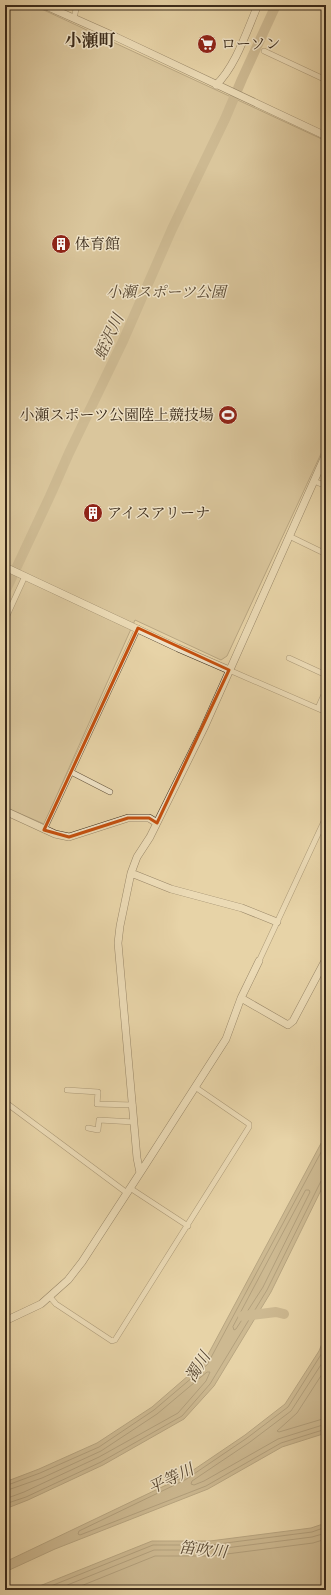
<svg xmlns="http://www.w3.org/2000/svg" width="331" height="1595" font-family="'Libre Bodoni','Noto Serif JP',serif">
	<rect width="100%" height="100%" fill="#e7d3a7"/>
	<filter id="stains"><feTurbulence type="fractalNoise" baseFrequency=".005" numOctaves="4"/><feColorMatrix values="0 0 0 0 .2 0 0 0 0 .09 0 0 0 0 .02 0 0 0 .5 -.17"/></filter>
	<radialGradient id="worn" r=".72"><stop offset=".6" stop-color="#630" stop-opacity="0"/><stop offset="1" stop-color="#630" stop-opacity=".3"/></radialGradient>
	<path fill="#cab68f" stroke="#827054" d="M5,5H33L326,141V443L227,656L221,660L135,620L44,824L5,807Z"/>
	<path fill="#ad9a77" stroke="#7f6e52" d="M326,1134V1180L271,1292L214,1386L184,1419L103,1465L28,1500L5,1509V1482L39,1469L97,1443L152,1407L204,1362Z
		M326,1334V1433L282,1447L208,1489L55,1549L5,1572V1562L183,1477L245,1435L285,1404L319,1351Z
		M326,1523V1590H34L37,1587L152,1541H210L311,1528Z"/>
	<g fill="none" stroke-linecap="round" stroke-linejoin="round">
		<path stroke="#746248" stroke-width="1" d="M306,1190H309L310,1192L263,1287L236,1329L234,1330L233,1327Z
			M326,1344L322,1353L288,1407L247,1438L185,1480L79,1531L78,1534L80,1535L206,1486L281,1443L326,1429
			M326,1357L291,1411L250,1442L192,1481L191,1484L194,1485L204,1481L278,1439L326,1424
			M326,1368L297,1413L277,1431L279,1432L326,1418
			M5,1486L40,1473L99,1447L154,1410L207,1365L326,1143
			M5,1491L42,1478L101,1451L157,1414L207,1372H210L206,1381L178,1413L99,1457L24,1492L5,1499
			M5,1504L26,1497L101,1462L182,1416L210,1384L267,1290L321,1181L326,1179
			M41,1590L153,1545H210L312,1532L326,1527
			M55,1590L154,1550H210L312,1537L326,1533
			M71,1590L155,1556H211L313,1543L326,1539"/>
		<path stroke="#ad9a77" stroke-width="10" d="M5,592L50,496L69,453L123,341L172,229L225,119L242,79L276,5
			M243,1316L276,1312L284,1314"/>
		<defs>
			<path id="street" d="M74,18L77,5
				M264,51L326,80
				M314,481L326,486
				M289,536L326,554
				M5,620L25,576
				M289,658L326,675
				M229,670L326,712
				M318,708L326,690
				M71,772L110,792
				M44,830L138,628
				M259,961L326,817
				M67,1090L98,1092L97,1104L133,1105
				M5,1102L127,1193
				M88,1128L98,1130L99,1120L134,1122
				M130,1188L188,1226
				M50,1297L56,1304L112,1341L115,1340L249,1127V1124L195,1087"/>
			<path id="secondary" d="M44,5L116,37L326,136
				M216,85C236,66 247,30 258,5
				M5,567L178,648L229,670
				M5,811L55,834L69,837L128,818H149L157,823
				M131,873L171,889L242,908L277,922
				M241,998L259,961
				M140,1173L226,1039L241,998L288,1025L293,1021L326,959
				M5,1321L41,1304L68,1280L82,1262L140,1173L137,1158L118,943L120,926L131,873L137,857L150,837L204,728L326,454"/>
		</defs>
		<use href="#street" stroke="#66553d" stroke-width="6"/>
		<use href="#secondary" stroke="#3b2b1a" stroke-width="8"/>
		<use href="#street" stroke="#efe2c6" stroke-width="5"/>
		<use href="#secondary" stroke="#efe2c6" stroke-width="7"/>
	</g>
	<path d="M0 0H331V1595H0ZM138,628L229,670L157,823L149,818H128L69,837L44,830Z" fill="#e7d3a7" fill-opacity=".55" fill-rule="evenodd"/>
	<path fill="none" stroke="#c5500f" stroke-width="3" stroke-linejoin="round" d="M138,628L229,670L157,823L149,818H128L69,837L44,830Z"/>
	<defs>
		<symbol id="supermarket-disc" viewBox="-11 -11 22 22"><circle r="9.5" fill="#8f2418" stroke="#efe2c6"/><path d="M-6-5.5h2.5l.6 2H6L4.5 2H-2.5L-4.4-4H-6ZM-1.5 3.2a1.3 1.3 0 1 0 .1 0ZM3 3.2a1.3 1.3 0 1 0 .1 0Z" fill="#fff"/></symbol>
		<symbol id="building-disc" viewBox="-11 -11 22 22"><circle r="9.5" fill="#8f2418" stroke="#efe2c6"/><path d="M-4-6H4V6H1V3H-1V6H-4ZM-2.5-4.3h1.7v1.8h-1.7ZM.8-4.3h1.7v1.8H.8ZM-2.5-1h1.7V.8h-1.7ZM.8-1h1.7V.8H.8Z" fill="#fff"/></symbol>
		<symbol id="stadium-disc" viewBox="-11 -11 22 22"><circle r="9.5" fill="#8f2418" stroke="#efe2c6"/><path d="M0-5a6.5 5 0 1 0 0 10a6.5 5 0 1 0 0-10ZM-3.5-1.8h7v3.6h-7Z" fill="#fff"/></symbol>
	</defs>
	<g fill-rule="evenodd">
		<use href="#supermarket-disc" x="196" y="33" width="22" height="22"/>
		<use href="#building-disc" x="50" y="233" width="22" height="22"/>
		<use href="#stadium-disc" x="217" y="404" width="22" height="22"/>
		<use href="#building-disc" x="82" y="502" width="22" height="22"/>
	</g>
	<g text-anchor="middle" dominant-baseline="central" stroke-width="3" stroke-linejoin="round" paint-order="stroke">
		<g font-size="15" fill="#3b2b1a" stroke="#efe2c6" text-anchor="start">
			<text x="221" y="44">ローソン</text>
			<text x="75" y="244">体育館</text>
			<text x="214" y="415" text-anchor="end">小瀬スポーツ公園陸上競技場</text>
			<text x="107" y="513">アイスアリーナ</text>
		</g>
		<g font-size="15" font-style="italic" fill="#584731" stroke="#efe2c6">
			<text x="166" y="292">小瀬スポーツ公園</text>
		</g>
		<g font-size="16" font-style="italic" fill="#584731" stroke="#efe2c6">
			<text transform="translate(109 337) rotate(-65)">蛭沢川</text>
			<text transform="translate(198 1367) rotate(-58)">濁川</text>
			<text transform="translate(171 1479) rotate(-26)">平等川</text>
			<text transform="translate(203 1550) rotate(6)">笛吹川</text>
		</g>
		<g font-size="17" font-weight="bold" fill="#3b2b1a" stroke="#efe2c6">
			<text x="90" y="41">小瀬町</text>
		</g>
	</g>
	<rect width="331" height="1595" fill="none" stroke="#e7d3a7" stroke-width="20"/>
	<rect x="6" y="6" width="319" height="1583" fill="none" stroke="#3b2b1a" stroke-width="2"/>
	<rect x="10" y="10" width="311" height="1575" fill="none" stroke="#3b2b1a"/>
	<rect width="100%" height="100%" filter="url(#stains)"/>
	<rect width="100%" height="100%" fill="url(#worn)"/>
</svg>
